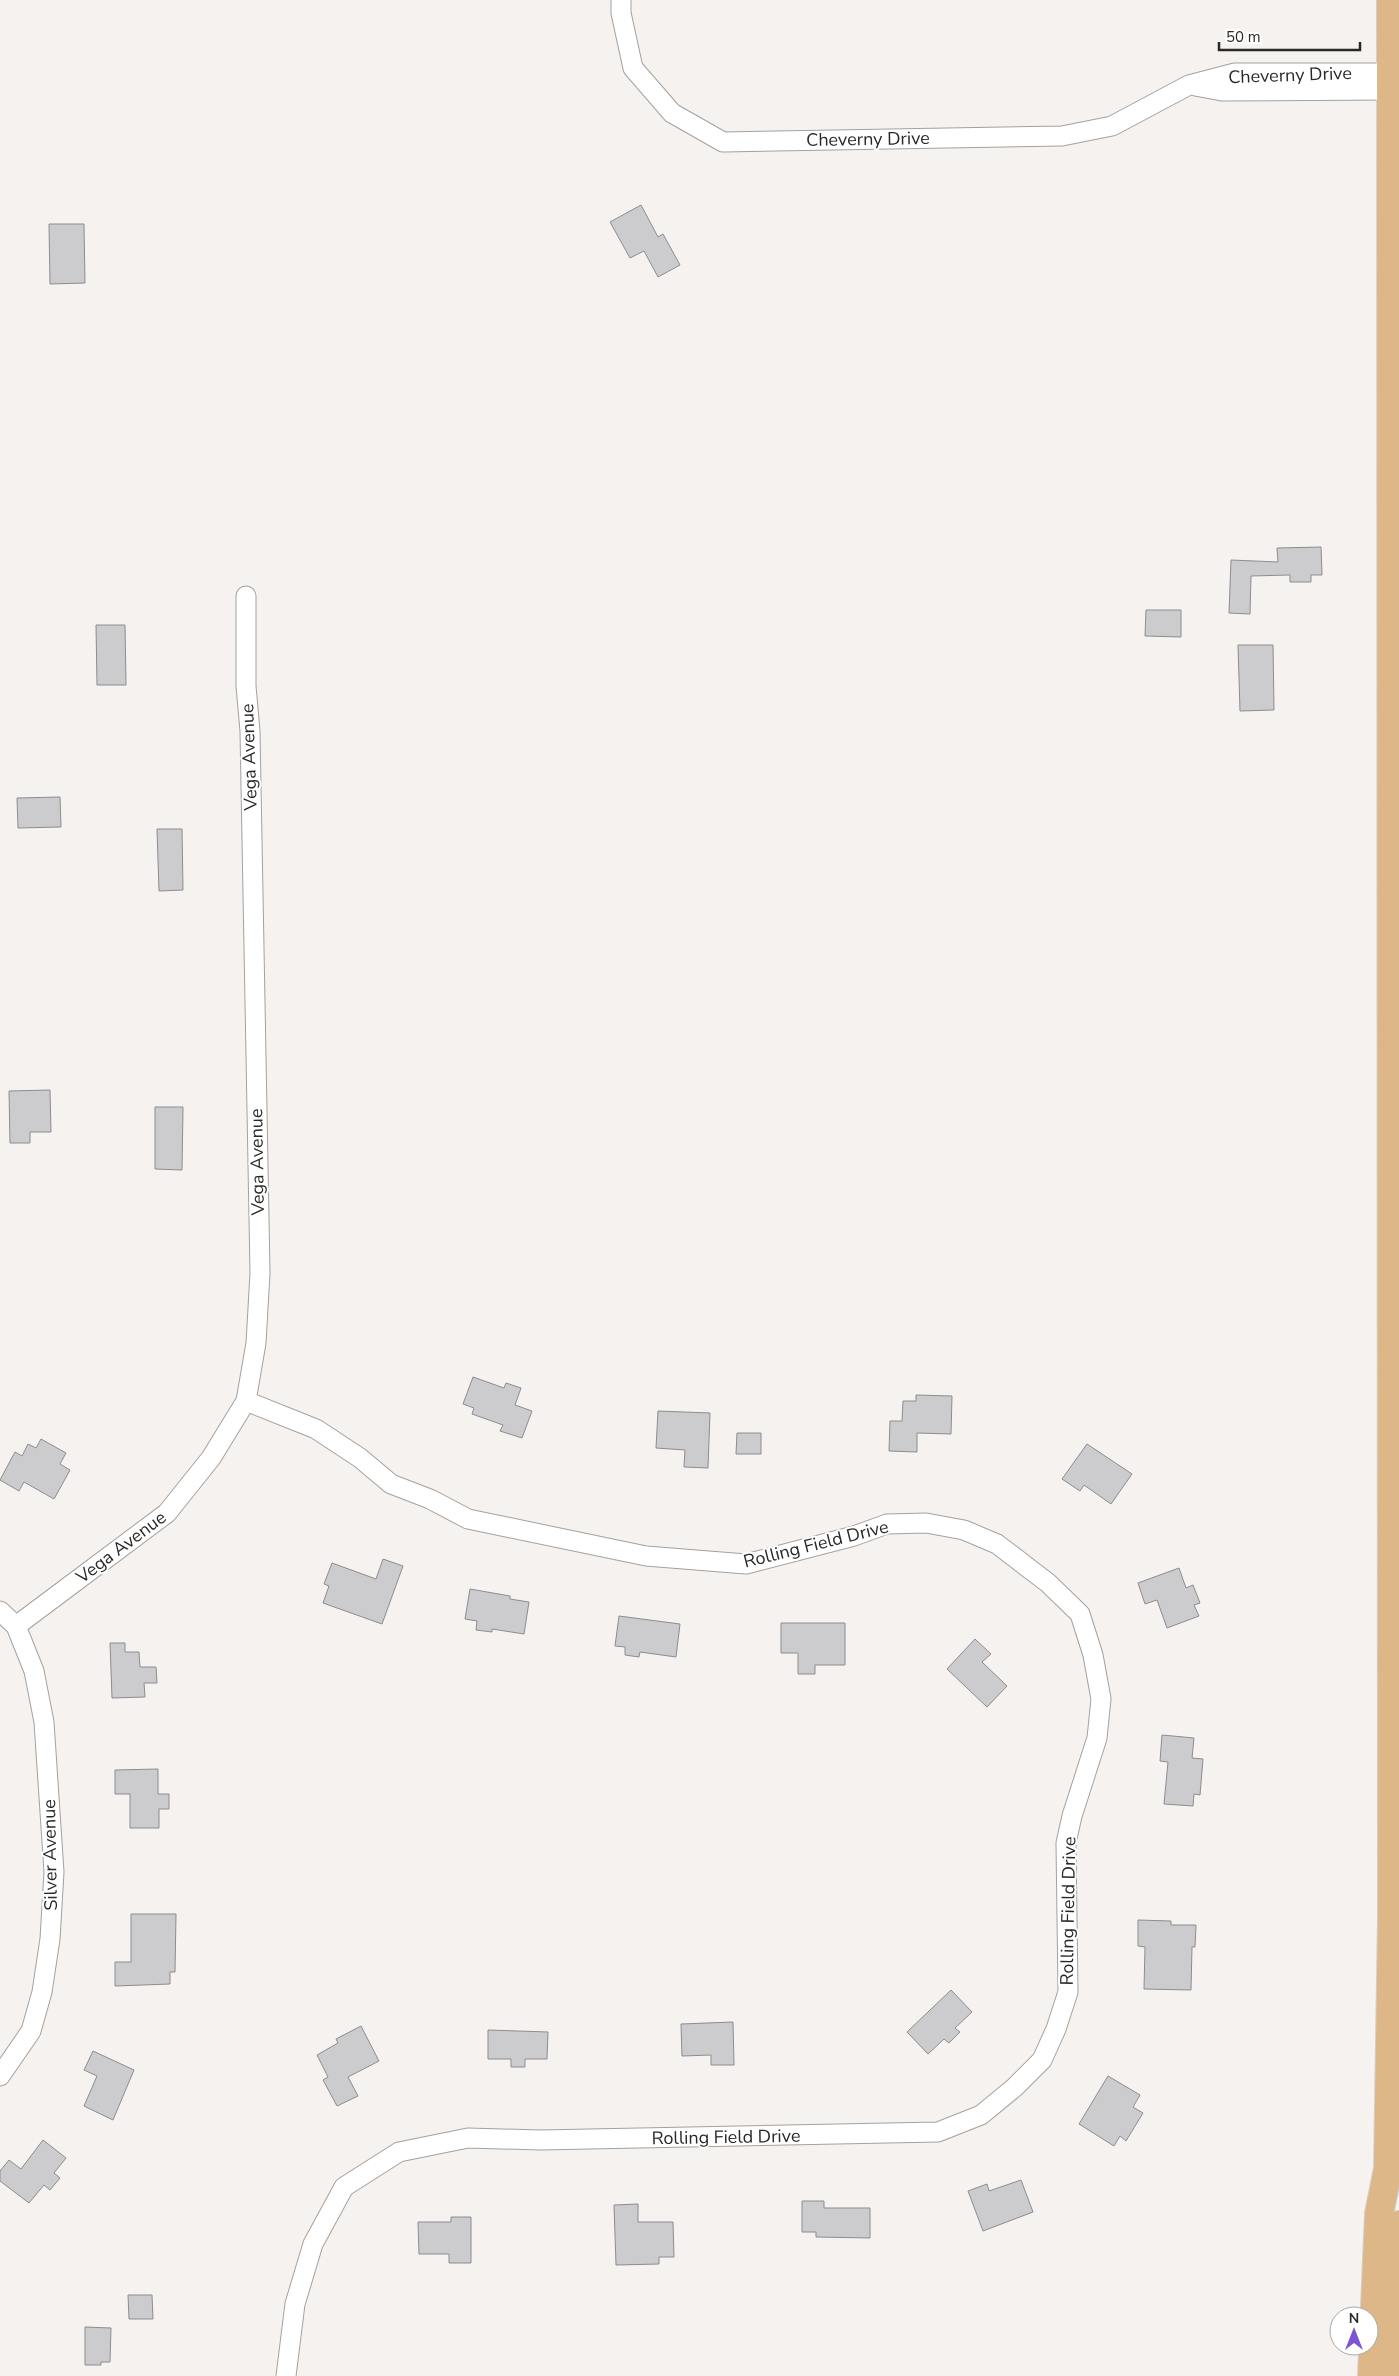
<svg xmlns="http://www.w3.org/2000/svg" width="1399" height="2376" font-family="'Nunito Sans',sans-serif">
	<rect width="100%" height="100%" fill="#f5f2ef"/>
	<path fill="#cccccf" stroke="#8d8c90" d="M641,205L658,237L663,234L680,265L658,277L644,251L630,258L610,222Z
		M49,224H84L85,283L50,284Z
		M1321,547L1322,575H1311V582H1290V575L1251,576L1250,614L1229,613L1231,560L1278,562L1277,548Z
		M1146,610H1181V637L1145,636Z
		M96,625H125L126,685H97Z
		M1238,645H1273L1274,710L1240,711Z
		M60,797L61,827L18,828L17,798Z
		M157,829H182L183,890L159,891Z
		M50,1090L51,1132H30V1143H10L9,1091Z
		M155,1107H183L182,1170L155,1169Z
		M473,1377L504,1388L506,1383L521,1388L515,1405L532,1411L522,1438L500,1431L503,1425L472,1414L474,1408L463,1404Z
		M916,1395L952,1396L951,1434L917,1433V1452L889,1451L890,1421H902L903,1401H916Z
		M658,1411L710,1413L708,1468L684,1467L685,1450L656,1448Z
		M737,1433H761V1454H736Z
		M41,1439L66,1453L60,1464L70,1470L54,1499L24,1482L19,1491L0,1480L15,1452L22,1456L28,1444L36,1448Z
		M1087,1444L1132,1474L1111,1504L1084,1485L1080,1491L1062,1479Z
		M383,1559L403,1566L382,1624L323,1603L329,1586L324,1584L332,1563L376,1579Z
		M1179,1568L1186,1588L1193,1585L1200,1603L1194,1605L1199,1616L1167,1628L1157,1600L1145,1604L1138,1583Z
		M470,1589L510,1596V1599L529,1602L524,1634L492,1629V1632L476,1630L477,1621L465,1619Z
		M619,1616L680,1624L676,1657L640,1652L639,1657L625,1655V1647L615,1646Z
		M781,1623H845V1665H815V1674H798V1653H781Z
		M975,1639L991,1654L982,1662L1007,1686L987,1707L947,1669Z
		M110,1643H125V1652H139L140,1667H156L157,1683H144L145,1697L112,1698Z
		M1162,1735L1194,1738L1192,1758L1203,1759L1200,1795L1194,1794L1193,1806L1164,1804L1168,1762L1160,1761Z
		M158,1769V1794H169V1809H159V1828H130V1794H115V1770Z
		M131,1914H176L175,1972H170V1984L115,1986V1962H131Z
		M1138,1920L1171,1921V1925H1196L1195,1947H1192L1191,1990L1144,1989L1145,1947L1138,1946Z
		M951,1990L972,2012L955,2028L960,2032L949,2043L944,2039L928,2054L907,2032Z
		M733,2022L734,2065H711V2055L682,2056L681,2024Z
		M361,2026L379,2061L348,2077L358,2096L337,2106L323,2080L328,2077L317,2055L338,2043L336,2039Z
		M488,2030L548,2032L547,2059H525V2067H511V2059H488Z
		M93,2051L134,2070L113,2120L84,2106L97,2076L84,2070Z
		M1108,2076L1140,2095L1133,2107L1143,2113L1126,2141L1120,2136L1114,2146L1079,2124Z
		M43,2140L66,2158L54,2173L60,2178L50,2190L44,2185L29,2203L0,2181V2171L9,2160L21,2169Z
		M1021,2180L1033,2212L983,2231L968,2191L987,2184L989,2191Z
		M802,2201H824V2208H870V2238L816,2237V2232H802Z
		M638,2204V2222H673L674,2257H659V2264L616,2265L614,2205Z
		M451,2217H471V2263H449V2254H419L418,2222H451Z
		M128,2295H152L153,2319H129Z
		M85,2327L111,2328L110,2362H101V2365H85Z"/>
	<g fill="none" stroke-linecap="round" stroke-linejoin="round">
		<defs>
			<path id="street" d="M621,0V13L633,68L672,113L723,142L1062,136L1112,126L1189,85L1235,73H1392
				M1195,86L1222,91L1392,90
				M246,1401L316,1429L360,1458L391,1484L430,1499L468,1519L646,1556L746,1564L854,1536L887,1524L926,1523L964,1530L997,1544L1048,1583L1080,1614L1093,1655L1101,1699L1097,1738L1072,1816L1066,1843L1068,1992L1056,2029L1042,2060L1015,2087L981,2115L938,2132L540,2140L468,2138L399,2152L344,2187L313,2244L295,2304L286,2376
				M0,1611L16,1626L34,1671L44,1722L54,1872L50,1939L42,1992L31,2031L0,2076
				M16,1626L167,1513L211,1458L246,1401L256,1343L260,1273L250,731L246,686V596"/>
			<path id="primary" d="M1372,2376L1379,2214L1388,2169L1392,1917L1391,0
				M1392,2376L1399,2225"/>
		</defs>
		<use href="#street" stroke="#a4a19e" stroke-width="21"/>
		<use href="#primary" stroke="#d0d0d0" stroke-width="30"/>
		<use href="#street" stroke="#fff" stroke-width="19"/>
		<use href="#primary" stroke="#ddb788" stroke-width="28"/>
	</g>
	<g text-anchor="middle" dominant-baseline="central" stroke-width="4" stroke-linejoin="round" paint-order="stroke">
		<g font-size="18" fill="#2a2928" stroke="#fff">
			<text transform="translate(1290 75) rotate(-2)">Cheverny Drive</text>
			<text transform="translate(868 139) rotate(-1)">Cheverny Drive</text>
			<text transform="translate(249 757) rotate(-92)">Vega Avenue</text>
			<text transform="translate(257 1162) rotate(-91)">Vega Avenue</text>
			<text transform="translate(816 1544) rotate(-14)">Rolling Field Drive</text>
			<text transform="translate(121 1547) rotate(-37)">Vega Avenue</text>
			<text transform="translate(50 1855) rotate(-91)">Silver Avenue</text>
			<text transform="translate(1068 1911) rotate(-89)">Rolling Field Drive</text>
			<text transform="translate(726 2137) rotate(-1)">Rolling Field Drive</text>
		</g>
	</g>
	<g transform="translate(1354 2331)"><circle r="24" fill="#ffffff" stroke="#aaa9a9"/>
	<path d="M0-4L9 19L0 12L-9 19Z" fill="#7c56d0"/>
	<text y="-8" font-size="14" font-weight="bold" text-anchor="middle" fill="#2a2928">N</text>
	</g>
	<path d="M1219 42v8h141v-8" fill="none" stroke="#2a2928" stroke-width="2.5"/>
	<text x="1226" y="42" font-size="15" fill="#2a2928" stroke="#ffffff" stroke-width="4" paint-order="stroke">50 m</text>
</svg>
